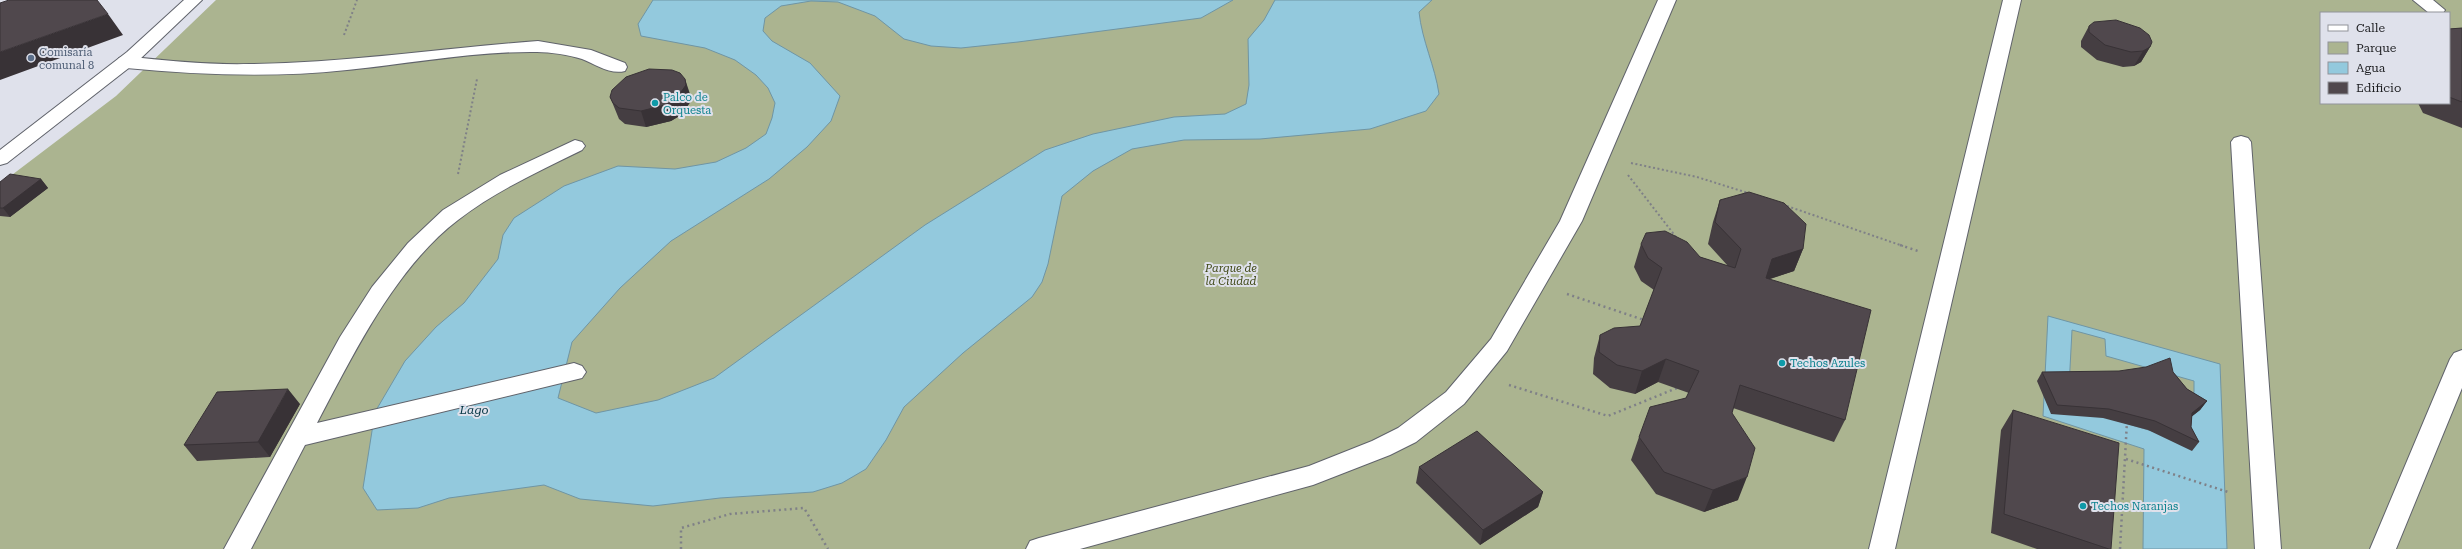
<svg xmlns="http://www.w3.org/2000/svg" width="2462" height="549" font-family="'Roboto Serif',serif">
	<rect width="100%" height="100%" fill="#dfe1eb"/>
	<path fill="#abb490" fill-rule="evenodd" d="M216,0H2462V549H0V184L116,96ZM2321,13H2449V103H2321Z"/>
	<path fill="#93c9dd" stroke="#6f95a4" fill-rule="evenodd" d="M653,0H1233L1201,18L1018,42L961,48L931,46L904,39L875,16L838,2L811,1L781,6L765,18L763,31L772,41L810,63L840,96L831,121L807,147L769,179L671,241L620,288L572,342L558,398L596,413L658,400L714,378L925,225L1045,150L1093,134L1174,117L1225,114L1246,104L1249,85L1248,39L1264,20L1275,0H1432L1419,12C1422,41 1435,66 1439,94L1426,111L1370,129L1260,139L1184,140L1132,149L1093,171L1062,196L1048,264L1042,282L1032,297L963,353L904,407L886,440L866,469L842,483L813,492L720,498L653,506L580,499L544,485L449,498L418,508L377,510L363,488L375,412L405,361L436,327L464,303L498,259L503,235L514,218L564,186L618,166L675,169L716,162L746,148L766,134L772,118L775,103L768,88L756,75L735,60L705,48L641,36L638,24Z
		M2048,316L2220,364L2227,549H2143L2144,449L2043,416ZM2072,330L2105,339L2106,356L2194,381V404L2162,434L2068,406Z"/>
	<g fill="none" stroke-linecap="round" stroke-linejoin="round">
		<defs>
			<path id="lane" d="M184,0H202L139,60L7,163L0,165V150L127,52Z"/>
			<path id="street" d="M1658,0H1676L1582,221L1507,351L1464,404L1416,442L1390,455L1313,485L1080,549H1026L1030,541L1039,538L1309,466L1372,441L1398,428L1446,392L1491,339L1560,221Z
				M2003,0H2021L1895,549H1869Z
				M2413,0H2433L2445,10L2443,13H2429Z
				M538,41L591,50L625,63L627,67L625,71C610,75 595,64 582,59C569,55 550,52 537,52C474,51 410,64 347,70C273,78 200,75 126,68L119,66L117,62L119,58L126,56C167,61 209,65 250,64C346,63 442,48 538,41Z
				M2241,136L2248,138L2251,142L2281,549H2255L2231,142L2234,138Z
				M575,140L582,142L585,146L582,150C540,171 495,191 458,220C395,268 353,355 317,423L574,363L582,366L586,372L582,378L305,445L251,549H224L340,337L372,287L408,243L443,210L500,175Z
				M2462,350V388L2396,549H2370L2450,359L2454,353Z"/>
		</defs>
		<use href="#lane" stroke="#60636b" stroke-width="2"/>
		<use href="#street" stroke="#60636b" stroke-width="2"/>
		<path stroke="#7f8087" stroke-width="2" stroke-dasharray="2 2.5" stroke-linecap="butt" d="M344,35L357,0
			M1631,163L1697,177L1748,193
			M458,174L477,79
			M1628,175L1676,237
			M1787,206L1903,246"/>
		<path stroke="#7f8087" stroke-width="2.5" stroke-dasharray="2 3.5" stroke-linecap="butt" d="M1900,245L1918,251
			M1567,294L1644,320
			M1509,385L1608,416L1677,388
			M2126,459L2228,492
			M681,549V528L730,514L804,508L828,549
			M2120,549L2127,421"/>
		<use href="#lane" fill="#fff" fill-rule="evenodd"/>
		<use href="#street" fill="#fff" fill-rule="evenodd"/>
	</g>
	<path fill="#453e42" d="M2089,26L2150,47L2141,62L2134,66L2123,67L2097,60L2081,47V41Z
		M2462,28V128L2423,113L2418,103H2449V29Z
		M690,94L691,101L681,115L671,121L646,127L625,124L619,119L610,97Z
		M41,179L48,188L10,217L0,216V182Z
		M1720,200L1803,249L1794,271L1770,279L1845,420L1834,442L1733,408L1732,413L1738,500L1704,512L1656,494L1631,460L1639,437L1686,398L1689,393L1658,382L1635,394L1610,388L1593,374L1594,358L1600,335L1640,326L1654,290L1641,281L1634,267L1641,244L1700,257L1728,266L1708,244L1713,222Z
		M2042,372H2173L2187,389L2207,401L2200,410L2192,416L2191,427L2199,442L2192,451L2148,430L2103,418L2051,414L2037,381Z
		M300,404L270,457L197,461L184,445Z
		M2013,410L2111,549H2037L1991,533L2001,430Z
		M1419,467L1543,492L1538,507L1480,545L1416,483Z"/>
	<path fill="#383236" d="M108,14L123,35L0,80V52Z
		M2150,47L2141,62L2134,66L2143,51Z
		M685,79L690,94L691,101L681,115L671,121L646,127L641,111Z
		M41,179L48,188L10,217L3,208Z
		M1803,249L1794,271L1763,281L1772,259Z
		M1666,359L1658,382L1635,394L1642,371Z
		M288,389L300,404L270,457L258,442Z
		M2207,401L2200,410L2185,422L2192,413Z
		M1747,477L1738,500L1704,512L1713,490Z
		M1543,492L1538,507L1480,545L1483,530Z"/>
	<path fill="#50484d" stroke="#383236" d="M9,0H97L108,14L0,52V3Z
		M2116,20L2140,28L2149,35L2152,42L2150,47L2143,51L2131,52L2105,45L2089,32V26L2094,22Z
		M2462,28V102L2449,97V29Z
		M649,69L672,70L680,73L685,79L686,85L676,99L665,105L641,111L619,108L613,103L610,97L612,90L626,77Z
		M10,174L41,179L3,208H0V182Z
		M1749,192L1784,203L1806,224L1803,249L1772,259L1766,278L1871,310L1845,420L1740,385L1732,413L1755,448L1747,477L1713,490L1664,472L1639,437L1650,407L1686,398L1699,371L1666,359L1642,371L1617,365L1599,352L1600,335L1614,328L1640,326L1662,268L1648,258L1641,244L1646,233L1665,231L1687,242L1700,257L1735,268L1741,249L1715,222L1720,200Z
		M2170,358L2173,372L2187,389L2207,401L2192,413L2191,427L2199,442L2155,421L2109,409L2057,405L2042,372L2119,371L2146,367Z
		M288,389L258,442L184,445L217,392Z
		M2013,410L2119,443L2111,549H2109L2004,514Z
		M1477,431L1543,492L1483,530L1419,467Z"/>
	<circle fill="#5c6f8a" stroke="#dfe1eb" stroke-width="1.5" cx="31" cy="58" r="4"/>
	<g fill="#0f9aa8" stroke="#dfe1eb" stroke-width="1.5">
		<circle cx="655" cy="103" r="4"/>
		<circle cx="1782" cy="363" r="4"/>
		<circle cx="2083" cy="506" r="4"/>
	</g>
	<g text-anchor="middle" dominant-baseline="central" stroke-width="4" stroke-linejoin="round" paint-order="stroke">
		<g font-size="11" fill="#4e5e75" stroke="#dfe1eb" text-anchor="start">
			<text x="39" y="52">Comisaría<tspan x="39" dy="13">comunal 8</tspan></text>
		</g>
		<g font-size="11" fill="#0d838f" stroke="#dfe1eb" text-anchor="start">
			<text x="663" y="97">Palco de<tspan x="663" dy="13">Orquesta</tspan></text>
			<text x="1790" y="363">Techos Azules</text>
			<text x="2091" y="506">Techos Naranjas</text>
		</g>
		<g font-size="11" font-style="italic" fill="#3f4815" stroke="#dfe1eb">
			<text x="1231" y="268">Parque de<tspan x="1231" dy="13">la Ciudad</tspan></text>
		</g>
		<g font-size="12" font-style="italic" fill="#033544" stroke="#dfe1eb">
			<text x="474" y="410">Lago</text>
		</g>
	</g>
	<rect x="2320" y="12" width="130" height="92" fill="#dfe1eb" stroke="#91939a"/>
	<rect x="2328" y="25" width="20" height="6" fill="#ffffff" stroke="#91939a"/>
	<text x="2356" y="32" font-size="12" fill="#1c1d20">Calle</text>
	<rect x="2328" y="42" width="20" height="12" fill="#abb490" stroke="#91939a"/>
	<text x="2356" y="52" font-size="12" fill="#1c1d20">Parque</text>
	<rect x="2328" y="62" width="20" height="12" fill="#93c9dd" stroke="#91939a"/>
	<text x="2356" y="72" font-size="12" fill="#1c1d20">Agua</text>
	<rect x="2328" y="82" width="20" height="12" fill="#50484d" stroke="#91939a"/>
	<text x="2356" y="92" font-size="12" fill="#1c1d20">Edificio</text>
</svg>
